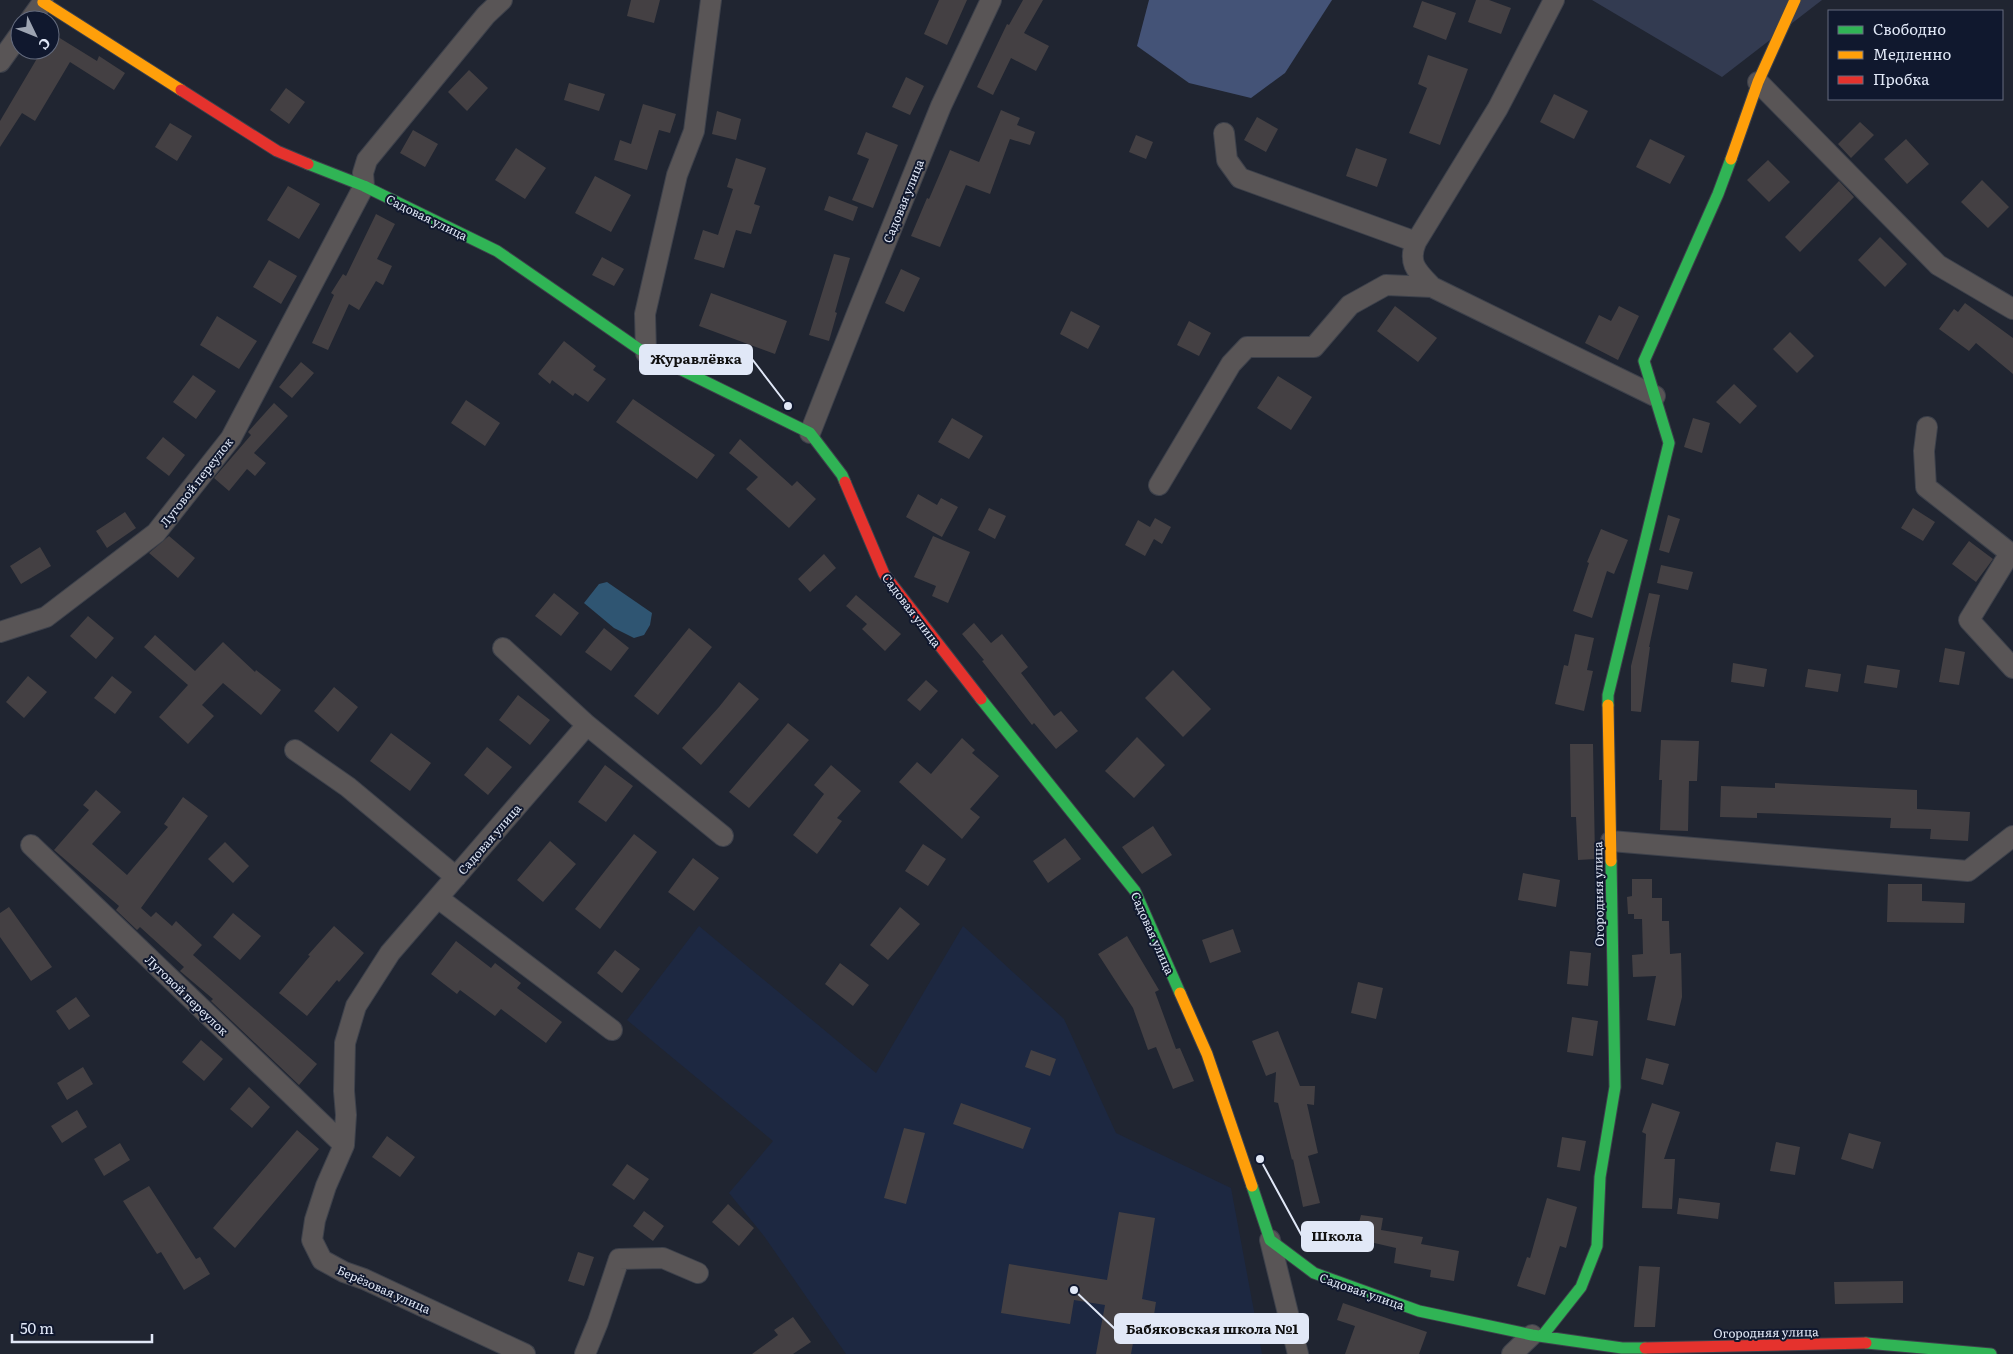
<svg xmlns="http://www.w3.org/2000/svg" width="2013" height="1354" font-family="Literata,serif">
	<rect width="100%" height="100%" fill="#202531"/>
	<path fill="#1d2841" d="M699,926L876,1073L963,926L1064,1019L1116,1133L1231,1188L1262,1354H846L764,1236L729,1193L773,1141L627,1020Z"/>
	<path fill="#333b51" d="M1592,0H1822L1722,77Z"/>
	<path fill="#445377" d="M1149,0H1332L1285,73L1251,98L1189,83L1137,46Z"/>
	<path fill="#2f5572" d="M607,582L652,613L650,625L644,635L634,638L614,628L584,603L599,584Z"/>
	<path fill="#444043" d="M631,0H660L654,23L627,16Z
		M939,0H967L947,45L924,34Z
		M1023,0H1043L1024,33L1049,46L1036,71L1011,58L993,95L977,87L1007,24L1009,25Z
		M1476,0H1489L1511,8L1501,34L1468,22Z
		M1422,1L1456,13L1446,40L1413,27Z
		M50,32L97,61L99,56L125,73L114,90L70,62L35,121L22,113L0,147V121L42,50H50Z
		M1428,55L1468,69L1440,145L1409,133L1427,88L1418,84Z
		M469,70L488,88L467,111L448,92Z
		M906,77L924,86L910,115L892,107Z
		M569,83L605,94L599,111L564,100Z
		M286,88L305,102L289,124L270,110Z
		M1554,94L1588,111L1574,139L1540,122Z
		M643,104L676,114L670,133L659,130L647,170L614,160L620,140L631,144Z
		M1001,110L1020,118L1017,125L1035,132L1030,145L1010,139L990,194L966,185L940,247L911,236L927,198L929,199L950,150L979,162Z
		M717,111L741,119L736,140L712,134Z
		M1257,117L1278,129L1266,152L1244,140Z
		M1860,122L1874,135L1851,158L1838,144Z
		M170,123L192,136L177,161L155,147Z
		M413,130L438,144L425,167L400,153Z
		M866,132L898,145L873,208L852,200L869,159L857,154Z
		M1136,135L1153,142L1146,159L1129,152Z
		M1650,139L1685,156L1670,184L1636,167Z
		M1906,139L1929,164L1907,184L1884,159Z
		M516,148L546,168L525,199L495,180Z
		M1356,148L1387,159L1377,187L1346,176Z
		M736,158L766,168L754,204L760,206L751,234L736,230L724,268L694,259L703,230L718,235L733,189L727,187Z
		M1768,160L1790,182L1769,202L1747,180Z
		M595,176L631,195L611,232L575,213Z
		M1982,180L2009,207L1988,228L1961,202Z
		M1839,181L1854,197L1800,252L1785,237Z
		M288,186L320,204L299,239L267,220Z
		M829,196L858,207L853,221L824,210Z
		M376,214L395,224L377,259L392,266L383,285L376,281L359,310L349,304L328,350L312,343L334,295L331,293L343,274L346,276Z
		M1880,237L1907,264L1885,287L1858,260Z
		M834,254L850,258L835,312L837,313L829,341L809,335Z
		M602,257L624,269L614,286L592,275Z
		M269,260L297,276L281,304L253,287Z
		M901,269L920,278L904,312L885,303Z
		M711,293L787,321L775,354L699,326Z
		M1965,303L2013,338V374L1976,343L1969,351L1939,329L1954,309L1958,312Z
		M1395,306L1437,338L1418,362L1377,331Z
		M1619,306L1639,316L1618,360L1585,343L1599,315L1611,321Z
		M1071,311L1100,326L1088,349L1060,334Z
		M217,316L257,341L239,369L200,345Z
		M1189,321L1211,333L1199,356L1177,345Z
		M1790,332L1814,356L1797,373L1773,349Z
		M564,341L596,366L593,370L606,379L588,402L575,393L573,396L552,380L550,384L538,374Z
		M301,362L314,373L292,398L279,387Z
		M193,375L216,391L196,419L173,402Z
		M1278,376L1312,397L1291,430L1257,408Z
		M1734,384L1757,406L1740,424L1716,402Z
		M633,399L715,455L697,479L616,422Z
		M466,400L500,423L485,446L451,423Z
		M274,403L288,416L254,453L266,463L255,476L247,469L229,491L214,478L251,435L248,432Z
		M952,418L983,436L969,459L938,442Z
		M1693,418L1710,423L1702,453L1684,447Z
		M163,437L185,455L169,476L146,458Z
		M740,439L792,486L797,481L816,499L789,528L746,489L758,477L729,453Z
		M918,494L937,505L941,498L958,507L942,537L906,517Z
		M989,508L1006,516L995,539L978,530Z
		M1913,508L1935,522L1923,541L1901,528Z
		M125,512L136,528L107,548L96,531Z
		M1668,515L1680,519L1669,553L1659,550Z
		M1155,518L1171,527L1162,544L1154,539L1145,556L1125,545L1138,520L1150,527Z
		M1601,529L1628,540L1614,574L1607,571L1592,618L1573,611L1589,563L1587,562Z
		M169,536L195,558L178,578L149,553Z
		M933,536L970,552L948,603L932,596L936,586L914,577Z
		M1969,541L1993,559L1976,582L1952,564Z
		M40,547L51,566L21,584L10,566Z
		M824,554L836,568L810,592L798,579Z
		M1661,565L1693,572L1688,590L1657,583Z
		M554,593L579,613L561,636L535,616Z
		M1649,593L1660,595L1649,647H1650L1641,712L1631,711V666Z
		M856,595L901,634L885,651L862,629L867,624L846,606Z
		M88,616L114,638L96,659L70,636Z
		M974,623L991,643L1002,634L1028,667L1021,673L1054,716L1061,711L1078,731L1056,749L1034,723L1032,725L982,661L984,660L962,634Z
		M604,628L629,648L611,671L585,652Z
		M689,628L712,647L658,715L634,696Z
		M1575,634L1594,638L1587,670L1593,671L1584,711L1555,704L1564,665L1568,666Z
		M155,635L195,671L223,642L255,672L256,670L281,690L261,715L223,683L202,705L214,716L188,744L159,717L188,685L144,647Z
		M1945,648L1965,652L1959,685L1939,682Z
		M1733,663L1767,669L1764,687L1731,682Z
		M1867,665L1900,670L1897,688L1864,683Z
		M1808,669L1841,674L1838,692L1805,687Z
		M1173,670L1211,709L1183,737L1145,698Z
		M28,676L47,692L24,718L6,702Z
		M112,676L132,692L115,714L94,698Z
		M926,680L938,691L920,711L907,700Z
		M739,682L759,699L701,765L682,748L719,707Z
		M334,687L358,707L338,732L314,711Z
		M518,695L550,720L530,745L499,720Z
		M788,723L809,740L749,808L729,792Z
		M391,733L431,763L410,791L370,761Z
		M1137,737L1165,765L1134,798L1105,771Z
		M962,738L975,750L972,753L999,776L970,809L980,817L962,839L899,782L917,762L931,774Z
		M1661,740L1699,741L1697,781H1689L1688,831L1660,830L1662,780H1659Z
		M1570,744H1593L1595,859L1578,860L1576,817H1571Z
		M487,747L512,767L488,795L464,775Z
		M605,765L633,786L606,822L578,802Z
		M831,765L861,791L837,818L842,821L817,854L793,835L824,794L814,785Z
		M1775,783L1917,790V809L1970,812L1968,841L1930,839L1931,829L1890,828L1891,818L1757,813V818L1720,817L1721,786L1775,788Z
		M96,790L121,812L92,844L127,875L168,827L164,824L183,797L208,816L141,908L151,917L156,912L172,926L176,921L202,945L193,955L317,1064L299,1085L211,1001L213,999L180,971L184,967L140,927L137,930L116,910L119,906L54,850L89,810L83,805Z
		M1153,826L1172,855L1142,874L1122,847Z
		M634,834L657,852L600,929L575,909Z
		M1065,838L1081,859L1048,883L1033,861Z
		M550,841L576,864L543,902L517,880Z
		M225,842L249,866L233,883L208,859Z
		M923,844L946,859L928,886L905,871Z
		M693,858L719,878L694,911L668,892Z
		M1523,873L1560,880L1556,907L1518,900Z
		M1632,879H1652V898H1662V921H1669L1670,954L1681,953L1682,997L1675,1026L1647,1020L1656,976L1633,977L1632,955L1643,954L1642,919H1634V914H1628L1627,897L1632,896Z
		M1888,884H1922V901L1965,903L1964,923L1887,922Z
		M9,907L52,967L31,981L0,937V913Z
		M900,907L920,924L888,960L870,945Z
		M233,913L261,936L240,960L213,937Z
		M334,926L364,953L339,982L337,980L307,1016L279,993L310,956L308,955Z
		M1233,929L1241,952L1210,963L1202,940Z
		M1127,936L1159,990L1155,992L1176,1049L1180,1048L1194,1081L1173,1089L1156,1047L1148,1050L1133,1008L1098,954Z
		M456,941L491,968L495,963L521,983L517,988L562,1022L546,1043L501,1009L495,1016L460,990L457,994L431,974Z
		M615,950L640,969L622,993L597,973Z
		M1570,951L1591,953L1588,986L1567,984Z
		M840,963L869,985L853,1006L825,984Z
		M1358,982L1383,988L1376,1019L1351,1013Z
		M76,997L90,1016L69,1030L56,1011Z
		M1572,1017L1598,1021L1593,1056L1567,1052Z
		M1278,1031L1300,1086H1315L1314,1105L1307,1104L1318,1153L1308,1156L1320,1203L1303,1207L1293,1159L1292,1160L1278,1103L1274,1102L1276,1072L1266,1076L1252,1041Z
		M201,1040L223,1059L204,1081L182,1062Z
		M1031,1050L1056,1059L1050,1076L1025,1067Z
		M1646,1058L1669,1064L1663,1085L1641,1079Z
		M83,1067L93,1084L67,1100L57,1083Z
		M249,1087L270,1107L252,1128L230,1109Z
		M961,1103L1031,1128L1023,1149L953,1124Z
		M1652,1103L1680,1112L1664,1159H1675L1672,1209L1642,1208L1646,1134L1642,1132Z
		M77,1110L87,1127L62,1143L51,1126Z
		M904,1128L925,1133L906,1204L884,1198Z
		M297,1130L319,1149L235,1248L213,1228Z
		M1849,1133L1881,1142L1873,1169L1841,1159Z
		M387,1136L415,1157L400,1177L372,1157Z
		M1562,1137L1586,1141L1580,1171L1557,1167Z
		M1776,1142L1800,1147L1795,1175L1770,1171Z
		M120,1143L130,1160L104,1176L94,1159Z
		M627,1164L649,1179L634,1200L612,1185Z
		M149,1186L196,1259L200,1257L210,1274L184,1290L161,1252L157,1254L123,1201Z
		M1547,1198L1577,1207L1566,1248L1560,1246L1545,1295L1517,1286L1527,1257L1530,1258Z
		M1679,1198L1720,1203L1718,1219L1677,1214Z
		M728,1204L754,1228L739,1246L712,1222Z
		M644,1211L664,1226L653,1241L633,1226Z
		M1119,1212L1155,1218L1142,1299L1156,1302L1151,1334L1135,1332L1131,1354H1096L1105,1305L1074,1300L1070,1324L1001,1313L1009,1264L1107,1280Z
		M1361,1215L1383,1218L1381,1230L1423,1237L1421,1244L1459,1251L1454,1281L1430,1277L1431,1270L1394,1263L1396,1248L1344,1236L1346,1224L1358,1226Z
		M578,1252L594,1257L584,1286L568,1281Z
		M1639,1266L1660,1267L1655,1327H1634Z
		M1903,1281V1303L1835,1304L1834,1282Z
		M1343,1303L1427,1332L1419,1354H1345L1355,1326L1337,1320Z
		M793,1317L811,1342L793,1354H752L778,1335L774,1330Z"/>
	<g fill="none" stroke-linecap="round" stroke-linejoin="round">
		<defs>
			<path id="street" d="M30,20L43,2
				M0,62L20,34
				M1758,82L1938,265L2013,309
				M1224,133L1227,160L1240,178L1416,242
				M1432,287C1418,272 1407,264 1416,242L1498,108L1554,0
				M646,353L645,314L677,175L694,131L711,0
				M1927,427L1924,451L1926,487L2010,553L1969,620L2013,668
				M810,433L858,311L941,106L991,0
				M1159,485L1231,364L1247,347H1314L1350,305L1386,285L1432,287L1655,396
				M0,632L46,617L156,533L231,438L364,186L363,173L367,160L486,15L502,0
				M503,648L587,725L723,836
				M295,750L348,787L456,877
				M1611,841L1968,871L2013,836
				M31,845L344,1145
				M438,898L612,1030
				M1270,1240L1298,1354
				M525,1354L364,1279L344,1272L322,1260L312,1240L315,1220L326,1186L344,1145L346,1115L344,1091L345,1043L356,1006L390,953L587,725
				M585,1354L598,1322L619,1259L663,1258L698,1273
				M1512,1354L1532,1335"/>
			<path id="fast" d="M308,164L364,186L497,251L639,349L810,433L842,475L845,482
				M981,699L1135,891L1180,993
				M1608,705V695L1669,443L1644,361L1718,194L1731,159
				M1252,1186L1270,1240L1314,1273L1419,1311L1532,1335L1622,1348H1645
				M1543,1335L1581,1287L1597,1246L1600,1177L1615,1087L1611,861
				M1866,1343L1991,1354"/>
			<path id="slow" d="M44,0L43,2L181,90
				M1731,159L1758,82L1795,0
				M1608,705L1611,861
				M1180,993L1207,1054L1252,1186"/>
			<path id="jam" d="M181,90L277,151L308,164
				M845,482L884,574L981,699
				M1645,1348L1866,1343"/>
		</defs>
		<use href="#street" stroke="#3d414b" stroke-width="22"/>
		<use href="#fast" stroke="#3d414b" stroke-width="13"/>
		<use href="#slow" stroke="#3d414b" stroke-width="13"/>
		<use href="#jam" stroke="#3d414b" stroke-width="13"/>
		<use href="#street" stroke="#595556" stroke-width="20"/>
		<use href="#fast" stroke="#30b455" stroke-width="11"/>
		<use href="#slow" stroke="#ff9f0a" stroke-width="11"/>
		<use href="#jam" stroke="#e5322d" stroke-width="11"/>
	</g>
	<g text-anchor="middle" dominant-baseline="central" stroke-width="4" stroke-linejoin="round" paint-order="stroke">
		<g font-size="12" fill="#e1e8f7" stroke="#10182e">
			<text transform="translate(903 201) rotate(-68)">Садовая улица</text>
			<text transform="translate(427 217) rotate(26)">Садовая улица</text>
			<text transform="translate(196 482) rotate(-52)">Луговой переулок</text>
			<text transform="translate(912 610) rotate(53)">Садовая улица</text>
			<text transform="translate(489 839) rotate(-49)">Садовая улица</text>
			<text transform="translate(1598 894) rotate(-91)">Огородняя улица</text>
			<text transform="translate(1153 933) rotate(66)">Садовая улица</text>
			<text transform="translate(187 995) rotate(44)">Луговой переулок</text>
			<text transform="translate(384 1289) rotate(24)">Берёзовая улица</text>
			<text transform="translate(1362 1291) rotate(19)">Садовая улица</text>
			<text transform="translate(1766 1332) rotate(-1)">Огородняя улица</text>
		</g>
	</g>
	<path fill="none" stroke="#e1e8f7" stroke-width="2" d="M788 406L752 359M1260 1159L1302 1236M1074 1290L1115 1329"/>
	<g fill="#e1e8f7" stroke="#10182e" stroke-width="2">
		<circle cx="788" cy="406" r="5"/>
		<circle cx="1260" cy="1159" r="5"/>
		<circle cx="1074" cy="1290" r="5"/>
	</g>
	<g fill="#e1e8f7" stroke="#e1e8f7" stroke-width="2">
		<rect x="640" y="345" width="112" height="29" rx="5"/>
		<rect x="1302" y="1222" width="71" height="29" rx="5"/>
		<rect x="1115" y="1314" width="193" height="29" rx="5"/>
	</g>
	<g font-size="14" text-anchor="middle" font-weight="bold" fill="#111">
		<text x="696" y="364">Журавлёвка</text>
		<text x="1337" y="1241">Школа</text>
		<text x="1212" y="1334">Бабяковская школа №1</text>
	</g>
	<rect x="1828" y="10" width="175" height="90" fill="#10182e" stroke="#646b7e"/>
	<rect x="1838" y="26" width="25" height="8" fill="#30b455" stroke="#646b7e"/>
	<text x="1873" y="35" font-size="15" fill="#e1e8f7">Свободно</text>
	<rect x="1838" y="51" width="25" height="8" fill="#ff9f0a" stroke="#646b7e"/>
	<text x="1873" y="60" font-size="15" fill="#e1e8f7">Медленно</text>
	<rect x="1838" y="76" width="25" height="8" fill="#e5322d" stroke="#646b7e"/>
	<text x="1873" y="85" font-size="15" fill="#e1e8f7">Пробка</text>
	<g transform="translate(35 35) rotate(133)"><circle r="24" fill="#10182e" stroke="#646b7e"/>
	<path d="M0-4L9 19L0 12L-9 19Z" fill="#9da4b2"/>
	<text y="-8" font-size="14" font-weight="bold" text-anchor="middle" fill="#e1e8f7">С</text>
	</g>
	<path d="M12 1334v8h140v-8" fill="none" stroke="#e1e8f7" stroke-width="2.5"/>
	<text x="20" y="1334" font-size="15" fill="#e1e8f7" stroke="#10182e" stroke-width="4" paint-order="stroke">50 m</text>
</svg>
